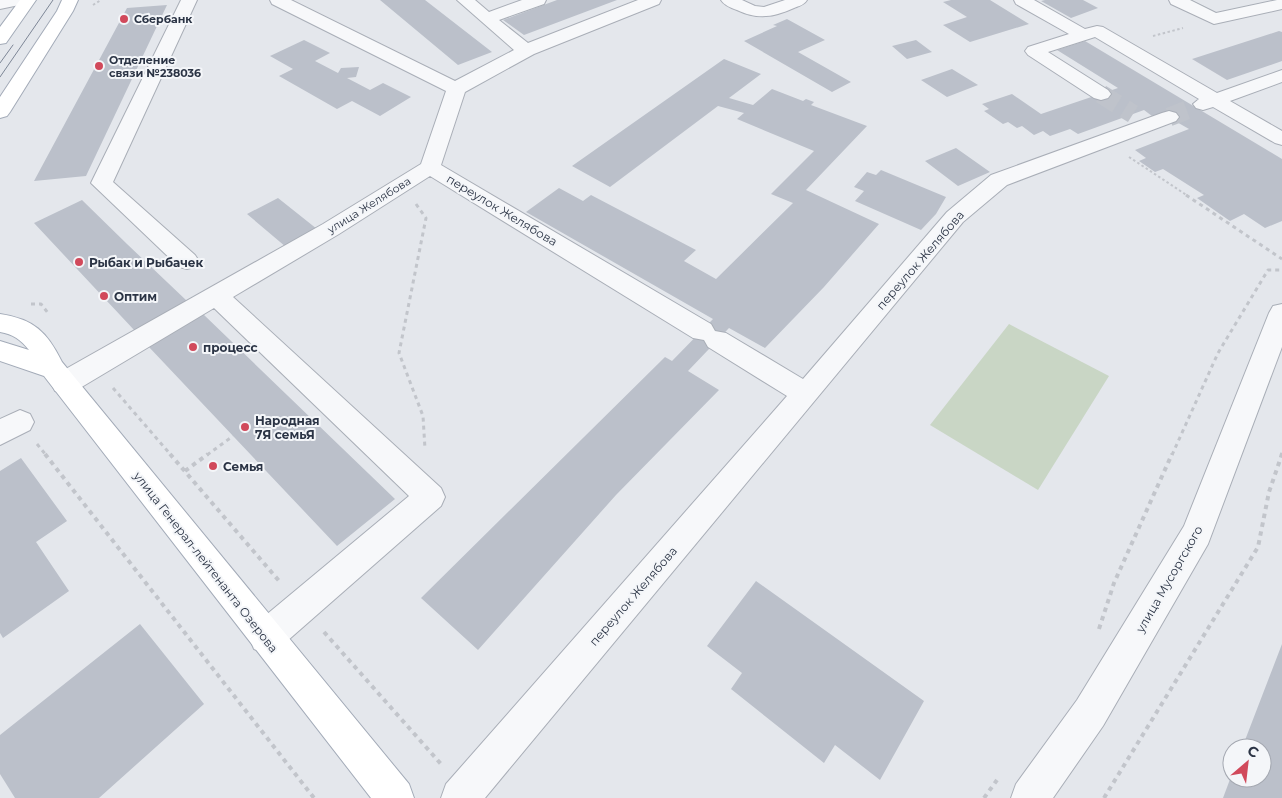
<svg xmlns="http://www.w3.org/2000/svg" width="1282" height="798" font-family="Montserrat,sans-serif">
	<rect width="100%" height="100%" fill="#e4e7ec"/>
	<path fill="#c9d6c5" d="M1009,324L1109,376L1038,490L930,425Z"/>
	<path fill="#bbc0ca" d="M380,0H425L492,52L458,65Z
		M557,0H617L524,35L503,20Z
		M951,0H990L1029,24L970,42L943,25L967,17L943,2Z
		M1045,0H1083L1098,8L1071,18L1041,1Z
		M167,5L86,176L34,181L127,8Z
		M787,19L825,40L798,52L851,82L832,92L744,41L777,26L773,25Z
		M1279,31L1282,32V61L1227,80L1192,59Z
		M304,40L330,53L315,61L338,73L341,68L359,67L356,77L347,78L370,90L383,83L411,97L380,116L352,101L337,109L279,76L293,69L270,56Z
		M916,40L932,52L907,59L892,46Z
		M1085,41L1282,159V221L1265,228L1244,214L1230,221L1197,198L1204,195L1163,169L1155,172L1139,161L1146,158L1135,150L1189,129L1161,113L1152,116L1144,110L1078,134L1070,129L1050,136L1043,131L1034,135L1022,126L1017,128L1008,122L1003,124L984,111L989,109L982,104L1012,94L1041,114L1118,88L1057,50Z
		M724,59L761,74L729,98L753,105L772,89L803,101L806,99L814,102L811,105L867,126L806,190L879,224L824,287L765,348L729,328L688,371L719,390L616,495L478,650L421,598L665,357L672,361L713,319L526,212L559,188L583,201L591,195L696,250L684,261L716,279L793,203L771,194L814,151L737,119L744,113L718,106L610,187L572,166Z
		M952,69L978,85L947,97L921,80Z
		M956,148L990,172L958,186L925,161Z
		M881,170L946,197L936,214L921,230L855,201L864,191L854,187L867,172L876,175Z
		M278,198L317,229L286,247L247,214Z
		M82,200L127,244L187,301L135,331L34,223Z
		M203,314L395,499L337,546L148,346Z
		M21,458L67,521L36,542L69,591L3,638L0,633V471Z
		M756,581L924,701L880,780L835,745L824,763L731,689L742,673L707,646Z
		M140,624L204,704L99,798H15L0,774V735Z
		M1282,644V798H1223L1232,774V778H1262V748H1242Z"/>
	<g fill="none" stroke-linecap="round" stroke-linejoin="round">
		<path stroke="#bfc3cb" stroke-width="19" stroke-dasharray="19 9" stroke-linecap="butt" d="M1101,94L1133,114
			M1169,117L1195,107"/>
		<defs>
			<path id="minor" d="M0,0H26L24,4L0,9Z
				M181,0H197L113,182L195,255L199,261L195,267L187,269L179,267L91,183Z
				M270,0H291L455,81L514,50L457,0H475L489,12L522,0H546L544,4L499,20L528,43L638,0H661L659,4L534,54L465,92L441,165L711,324L715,331L726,333L803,379L947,212L991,175L1162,113L1169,111L1176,113L1179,117L1176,121L1007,185L963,222L485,798H441L446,784L787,396L708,347L704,340L693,338L430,176L339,234L233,297L441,488L445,497L441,506L278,649L266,654L254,649L249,637L254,625L409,496L214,308L75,391L65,394L55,391L51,383L55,375L323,224L421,164L446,91L272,4Z
				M721,0H742L755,6L764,7L785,0H807C804,5 799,6 794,8C774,17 758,20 737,10C731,8 724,5 721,0Z
				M1014,0H1034L1085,29L1097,26L1103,27L1217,93L1282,70V82L1230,101L1282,131V145L1275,143L1213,107L1203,110L1196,108L1193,104L1199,99L1095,37L1048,52L1108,90L1111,94L1108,98L1101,100L1094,98L1028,55L1025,51L1028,47L1069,34L1016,4Z
				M1169,0H1190L1216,13L1277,0H1282V9L1214,24L1171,4Z
				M1282,304V347L1208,544L1103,726L1053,798H1011L1016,784L1077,700L1184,526L1269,313L1273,306Z
				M20,410L30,414L34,422L30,430L0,445V419Z"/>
			<path id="major" d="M20,0H36L6,43L0,44V27Z
				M62,0H78L73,11L10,112L7,116L0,118V97L57,11Z
				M0,314C34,319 47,332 62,362L409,784L414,798H371L44,376L0,361V341L29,350C21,340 13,334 0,332Z"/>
		</defs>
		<use href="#minor" stroke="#a9aeb7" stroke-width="2"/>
		<use href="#major" stroke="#a3abb8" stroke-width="2"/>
		<path stroke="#c2c5cb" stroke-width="2" stroke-dasharray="2.5 2.5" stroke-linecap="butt" d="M93,5L101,0
			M1153,36L1183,28
			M1129,157L1188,196"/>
		<path stroke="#c2c5cb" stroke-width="3" stroke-dasharray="4 4" stroke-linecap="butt" d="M1186,195L1282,259
			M416,204L426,218L399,353L423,416L425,449
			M31,304H41L48,313
			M113,388L171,455
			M37,444L46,455
			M207,455L233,436
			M1172,455L1218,353L1268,270H1282
			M1281,455L1282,453"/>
		<path stroke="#c2c5cb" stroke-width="4" stroke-dasharray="4.5 4.5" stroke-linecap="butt" d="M45,454L314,798
			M170,454L280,582
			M185,471L208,454
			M1099,629L1114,583L1172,454
			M324,632L441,764
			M984,798L997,780
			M1104,798L1258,547L1269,492L1282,454"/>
		<use href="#minor" fill="#f7f8fa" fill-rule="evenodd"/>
		<use href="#major" fill="#fff" fill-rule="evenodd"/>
		<path stroke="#7d8696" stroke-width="1" d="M0,63L13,45
			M0,77L53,0"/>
	</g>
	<g fill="#d1495b" stroke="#f4f6f9" stroke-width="2">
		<circle cx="124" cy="19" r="5"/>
		<circle cx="99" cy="66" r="5"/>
		<circle cx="79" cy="262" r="5"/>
		<circle cx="104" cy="296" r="5"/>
		<circle cx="193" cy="347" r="5"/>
		<circle cx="245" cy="427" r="5"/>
		<circle cx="213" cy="466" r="5"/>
	</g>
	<g text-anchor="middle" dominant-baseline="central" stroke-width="4" stroke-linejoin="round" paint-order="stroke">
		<g font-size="11" font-weight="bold" fill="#2b3445" stroke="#f4f6f9" text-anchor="start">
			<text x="134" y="19">Сбербанк</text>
			<text x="109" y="60">Отделение<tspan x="109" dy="13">связи №238036</tspan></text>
		</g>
		<g font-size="11" fill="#2b3445" stroke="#f4f6f9">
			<text transform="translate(369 205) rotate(-32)">улица Желябова</text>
		</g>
		<g font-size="12" fill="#2b3445" stroke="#f4f6f9">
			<text transform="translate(502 210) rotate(31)">переулок Желябова</text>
			<text transform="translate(920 260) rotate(-49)">переулок Желябова</text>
			<text transform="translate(206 562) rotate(52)">улица Генерал-лейтенанта Озерова</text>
			<text transform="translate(1169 579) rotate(-60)">улица Мусоргского</text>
			<text transform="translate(633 596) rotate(-49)">переулок Желябова</text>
		</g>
		<g font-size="12" font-weight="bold" fill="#2b3445" stroke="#f4f6f9" text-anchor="start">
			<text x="89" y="262">Рыбак и Рыбачек</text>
			<text x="114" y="296">Оптим</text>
			<text x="203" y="347">процесс</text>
			<text x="255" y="420">Народная<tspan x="255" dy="14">7Я семьЯ</tspan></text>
			<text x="223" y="466">Семья</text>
		</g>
	</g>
	<g transform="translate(1247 763) rotate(28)"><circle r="24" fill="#f4f6f9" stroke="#a4a8b1"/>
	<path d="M0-4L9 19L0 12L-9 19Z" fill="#d1495b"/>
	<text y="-8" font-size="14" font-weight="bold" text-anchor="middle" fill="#2b3445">С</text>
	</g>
</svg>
